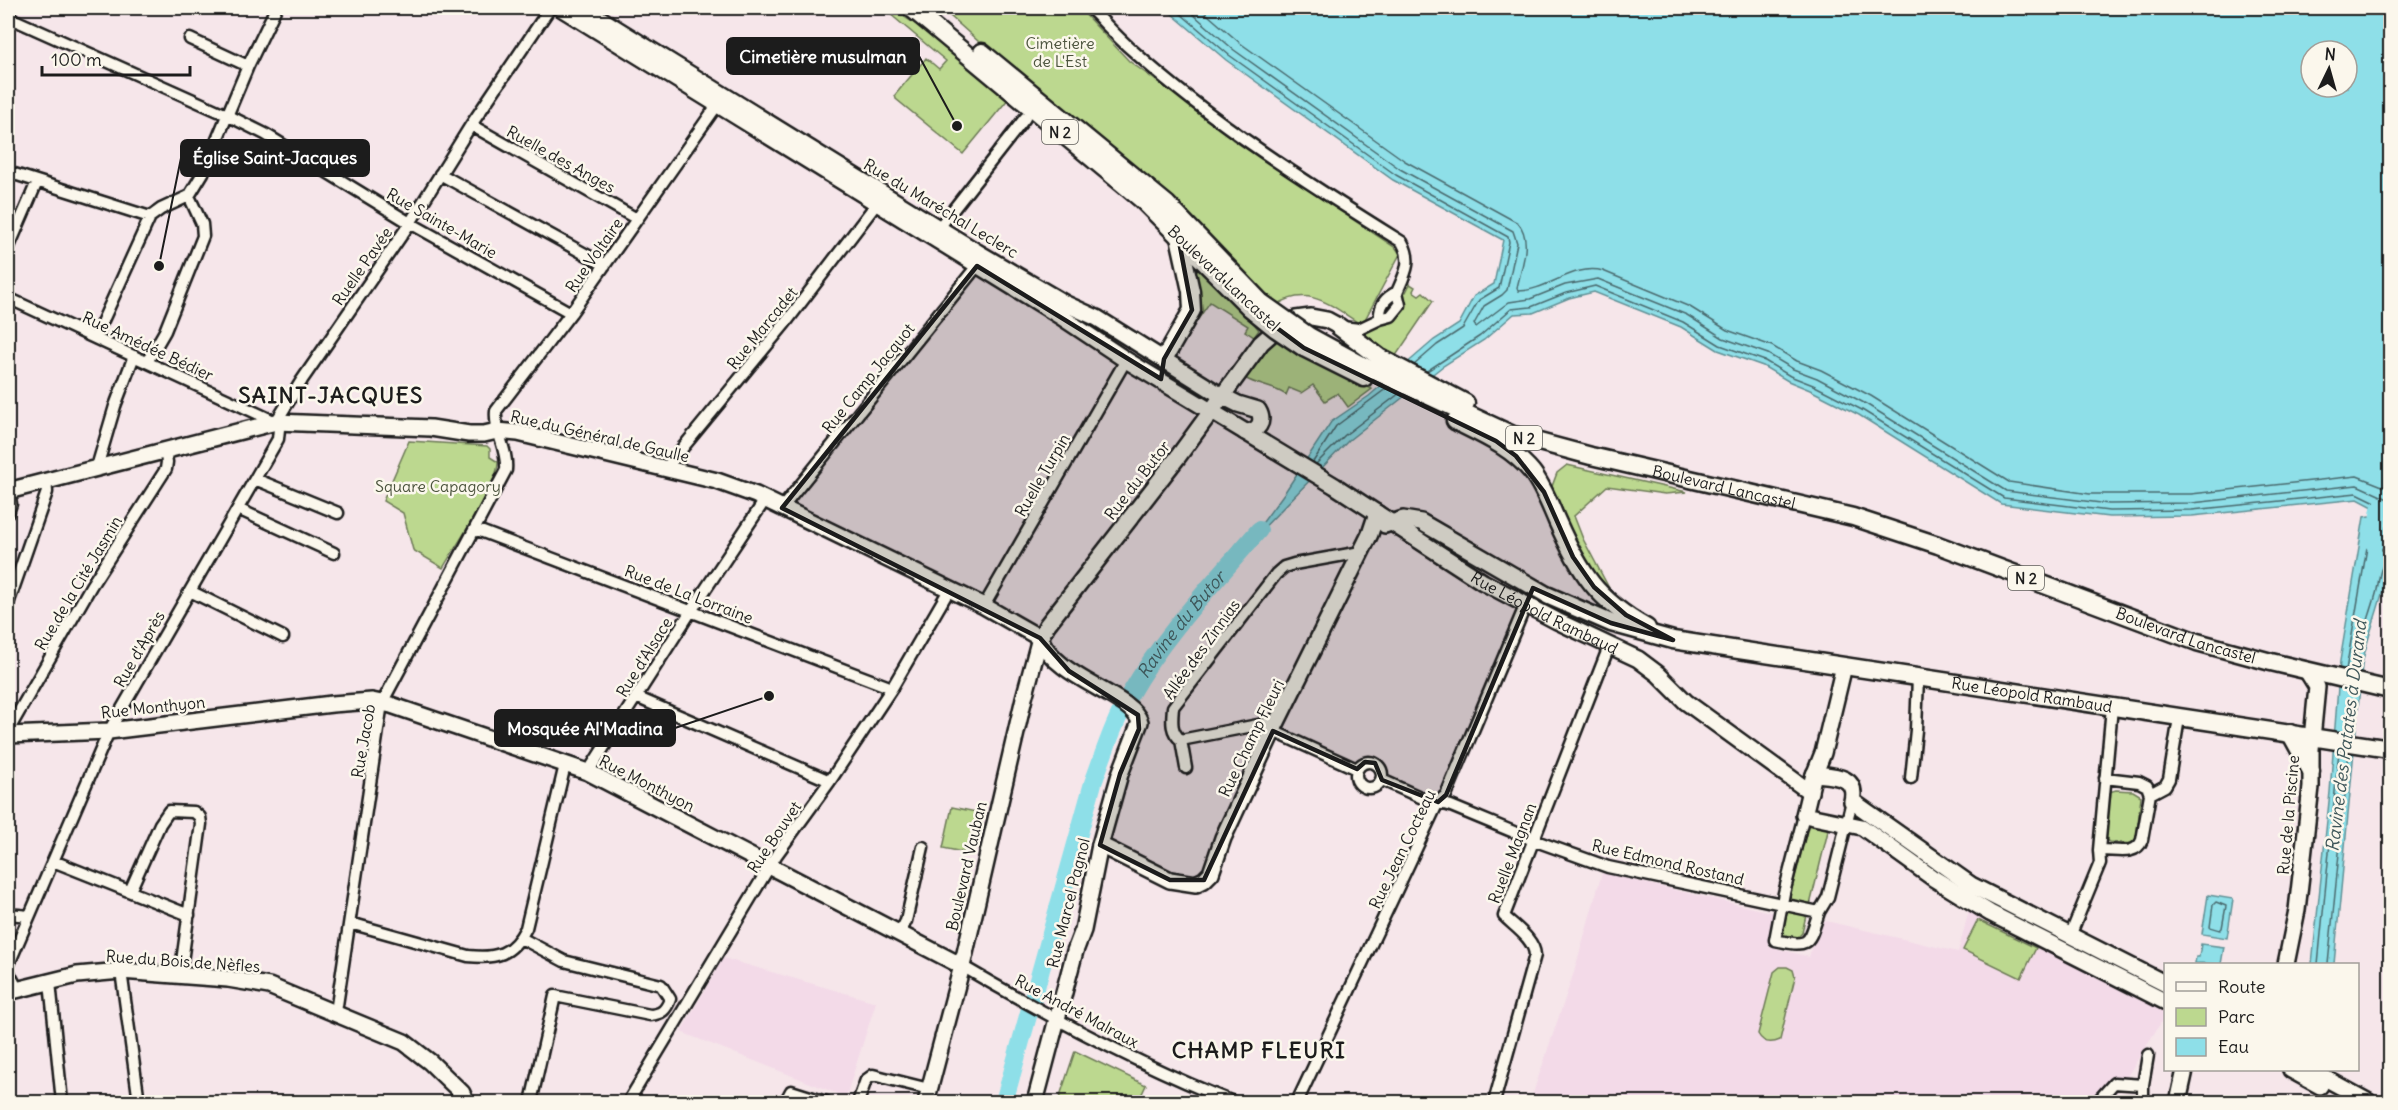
<svg xmlns="http://www.w3.org/2000/svg" width="2398" height="1110" font-family="Delius,sans-serif">
	<rect width="100%" height="100%" fill="#f6e6ea"/>
	<filter id="ink" filterUnits="userSpaceOnUse"><feTurbulence type="fractalNoise" baseFrequency=".0167" numOctaves="2"/><feDisplacementMap in="SourceGraphic" scale="12" xChannelSelector="R" yChannelSelector="G"/><feConvolveMatrix kernelMatrix="1 2 1 2 8 2 1 2 1" color-interpolation-filters="sRGB"/></filter>
	<g filter="url(#ink)">
		<path fill="#f3dae8" d="M1602,873L1774,913L1768,946L1809,957L1816,930L1822,920L1958,952L1969,910L2165,1010V1016L2111,1102H1530L1574,972Z
			M723,958L876,1002L846,1097L681,1032Z"/>
		<path fill="#bcd88f" stroke="#6c7a56" stroke-width="1.5" d="M883,8H891L946,44L1009,98L963,154L896,99L895,95L926,58L939,69L946,61Z
			M941,8H1079L1129,61L1218,126L1233,140L1396,248L1400,254L1362,325C1332,307 1310,283 1275,306Z
			M1186,253L1245,312L1259,330L1254,337L1245,331L1248,326L1210,302L1180,345L1194,322Z
			M1410,284L1415,287L1413,291L1419,295L1423,292L1433,301L1393,360L1358,333L1396,317L1405,302L1401,292H1406Z
			M1276,337L1309,357L1372,389L1348,407L1338,393L1325,401L1313,385L1301,393L1289,388L1286,395C1273,386 1258,386 1245,378L1250,372L1247,370Z
			M409,441L487,446L490,449V457L498,462C499,482 455,547 443,568L413,550L403,513L383,501Z
			M1567,465L1687,492L1665,494L1607,486L1574,516L1583,539L1609,588C1582,575 1564,517 1551,489L1557,473Z
			M2116,790L2133,791L2141,796L2136,842L2134,844L2109,842L2104,839L2109,792Z
			M952,807L981,813L972,854L943,848Z
			M1812,823L1826,827L1828,831L1810,905L1789,900L1808,825Z
			M1786,906L1807,911L1802,933L1798,937L1784,935L1781,929Z
			M1978,920L2036,948L2021,978L1963,950Z
			M1780,967H1787L1793,970L1795,977L1780,1040C1771,1044 1763,1043 1758,1034L1774,972Z
			M1075,1051L1146,1085L1138,1102H1058Z"/>
		<path fill="#8edfe8" stroke="#609196" stroke-width="1.5" fill-rule="evenodd" d="M1165,8H2390V516L2358,499L2192,516L2109,517L2001,504L1859,415L1810,390L1788,381L1763,366L1718,350L1681,327L1594,292L1569,298L1533,313L1514,314L1484,340L1443,366L1349,440L1244,548L1285,492L1331,422L1369,396L1434,340L1459,324L1474,296L1494,284L1503,240L1393,180L1226,60ZM2311,51H2347V87H2311Z
			M2369,516L2377,519L2386,527C2387,539 2390,553 2388,565C2384,599 2368,631 2362,665L2334,964H2312L2330,792L2340,661L2364,517Z
			M2208,895L2233,899L2227,938L2202,934Z
			M2201,944L2224,947L2221,964L2195,963L2196,957H2199Z"/>
		<g fill="none" stroke-linecap="round" stroke-linejoin="round">
			<path stroke="#4a6a6e" stroke-width="1.5" d="M1174,8L1229,55L1396,175L1508,237L1509,242L1499,288L1479,300L1463,328L1437,345L1414,365
				M1186,8L1234,50L1400,169L1513,231L1517,243L1507,290L1502,295L1484,306L1474,324L1476,327L1509,302L1530,299L1565,285L1598,279L1687,315L1723,338L1768,354L1793,369L1817,378L1866,404L2006,491L2109,504L2192,503L2357,485L2390,500
				M1200,8L1240,43L1405,161L1518,223C1533,240 1521,268 1517,288L1518,291C1547,291 1574,263 1603,271L1690,307L1727,330L1772,346L1797,361L1821,370L1871,396L2009,482L2090,494H2191L2357,476L2390,489
				M1427,371L1480,336L1511,309L1531,307L1566,293L1595,286L1683,322L1720,345L1765,361L1790,376L1813,385L1862,410L2004,498L2109,511L2192,510L2357,493L2390,509
				M1313,462L1336,426L1387,388
				M1316,464L1345,435L1400,393
				M2346,670L2371,524L2380,529L2382,550L2390,554
				M2356,672C2358,644 2369,620 2376,594C2379,584 2378,570 2385,562L2390,561
				M2216,902L2226,906L2222,928L2220,930L2210,927L2213,905Z
				M2318,964L2339,751
				M2328,964L2349,753"/>
			<g stroke="#8edfe8" stroke-width="18">
				<path d="M2374,543L2380,509"/>
				<path id="s1" d="M1004,1102L1093,783C1104,753 1114,722 1130,694C1165,633 1214,583 1259,530"/>
			</g>
			<defs>
				<path id="street" d="M1090,8C1104,22 1117,37 1132,50C1214,124 1309,184 1402,242C1413,261 1405,274 1397,292C1385,298 1379,305 1380,319L1359,329L1342,327
					M8,17L227,115L265,134L410,223L571,313
					M190,39L248,66
					M471,125L637,219
					M8,172L150,217L161,209L189,196L203,173L248,66L276,8
					M440,174L605,265
					M938,229L1025,118
					M8,249L37,182
					M8,298L276,422
					M1380,319L1391,316L1400,305L1397,292
					M95,338L150,217
					M147,362L165,331L203,236L202,224L189,196
					M276,422L302,380L410,223L471,125L550,8
					M97,467L115,406L134,356
					M666,468L787,321L877,203
					M255,479L338,513
					M782,508L977,266
					M238,509L334,553
					M8,513L11,504L9,491
					M475,529L892,688
					M190,591L283,637
					M8,604L47,492L46,480
					M984,606L1126,360
					M636,697L830,781
					M1275,726L1268,723L1181,740C1170,732 1172,720 1173,707L1276,574L1284,567L1294,564L1361,552
					M8,731L91,586L166,469L167,462L165,450
					M1273,731L1357,769
					M1181,740L1186,768
					M1356 775a13 13 0 1 1 26 0a13 13 0 1 1-26 0Z
					M588,772L691,611L765,500
					M1911,778L1916,730L1918,677
					M1382,780L1420,797L1451,806L1533,840L1608,867L1819,912L1828,897L1852,801
					M2150,794L2165,786L2169,779L2179,718
					M1804,815L1784,893L1775,940C1811,948 1808,944 1819,912
					M2099,850L2112,707
					M53,861L189,915
					M130,891L160,824L169,811L194,812L200,817L201,824L180,976
					M8,914L29,916
					M350,923L468,956C496,959 512,955 526,928L565,765
					M899,935L906,921L923,847
					M2070,936L2100,863L2099,850C2114,849 2136,857 2142,840L2150,794L2147,786L2139,782L2105,778
					M521,938L564,961L661,985L670,999C666,1010 662,1014 650,1015L555,996L531,1102
					M8,966L109,731L278,439L279,429L276,422
					M962,966C1049,1017 1139,1065 1233,1102
					M8,971L18,990
					M121,971L139,1102
					M50,982L62,1102
					M336,1012L382,703L506,470C508,449 494,432 496,411L571,313L720,101
					M628,1102L777,854L830,781L892,688L949,590
					M785,1102L791,1091L826,1102
					M858,1102L866,1080L873,1075L929,1089
					M1297,1102L1438,802L1446,795L1526,604
					M1494,1102L1535,955C1534,939 1515,927 1504,916L1610,644
					M2097,1102L2114,1083L2143,1085
					M2143,1102V1085L2148,1055"/>
				<g id="secondary">
					<path id="s2" d="M561,8L1060,316L1126,360L1335,486L1483,582L1557,621L1638,659L1658,674L1686,702L1810,792"/>
					<path d="M583,8L977,252L1064,303L1097,318L1222,396L1238,404L1258,410C1265,422 1258,432 1245,432"/>
					<path d="M8,491L276,422L431,428L469,434H484L497,431L518,433L717,481L756,495L984,606L1040,638C1056,679 1131,694 1140,722L1120,774L1100,845L1083,930L1075,951L1035,1102"/>
					<path d="M1385,525L1403,519L1421,522L1549,596"/>
					<path d="M1844,666L1823,753L1813,778L1804,815L1862,827L1933,878L1990,913L2166,1002"/>
					<path d="M8,735L109,731L332,704L372,701L391,705L588,772L962,966"/>
					<path d="M1814,774C1833,776 1858,775 1852,801L1971,885L2166,984"/>
					<path d="M1100,845L1170,880L1196,884L1204,880L1211,873L1223,838L1275,726L1370,534L1377,513"/>
					<path d="M2286,964L2297,910L2311,787V749L2317,687L2307,671"/>
					<path d="M8,992L77,975L121,971L228,979L269,986L404,1042L430,1062L462,1093L466,1102"/>
					<path d="M2291,1070L2320,1086"/>
					<path d="M2310,1070L2369,1102"/>
					<path d="M926,1102L962,966L1024,698L1040,638L1047,625L1177,458L1261,343L1279,327L1296,319L1311,317L1327,320L1338,326"/>
					<path d="M2178,1102L2185,1070"/>
				</g>
				<g id="primary">
					<path d="M911,8L1142,200L1250,308"/>
					<path d="M982,52L1167,204L1261,302"/>
					<path d="M1338,326L1379,357L1466,403"/>
					<path id="s3" d="M1309,336L1366,367L1513,435L1591,456L1853,517L1938,545L2197,642L2271,662L2390,690"/>
					<path d="M1304,348L1364,378"/>
					<path d="M1164,359L1192,310L1191,291L1179,237"/>
					<path d="M1455,421C1483,435 1511,447 1532,472C1543,486 1550,505 1557,521C1580,573 1597,600 1647,628"/>
					<path id="s4" d="M1549,596L1611,623L1673,640L2390,749"/>
					<path d="M2290,733L2311,771"/>
				</g>
			</defs>
			<use href="#street" stroke="#1c1c1c" stroke-width="15"/>
			<use href="#secondary" stroke="#1c1c1c" stroke-width="20"/>
			<use href="#primary" stroke="#1c1c1c" stroke-width="21"/>
			<use href="#street" stroke="#fbf7ec" stroke-width="10"/>
			<use href="#secondary" stroke="#fbf7ec" stroke-width="15"/>
			<use href="#primary" stroke="#fbf7ec" stroke-width="16"/>
			<defs>
				<path id="primary-bridge" d="M1261,302L1309,336
					M1250,308L1276,329L1304,348"/>
			</defs>
			<use href="#primary-bridge" stroke="#1c1c1c" stroke-width="21" stroke-linecap="butt"/>
			<use href="#primary-bridge" stroke="#fbf7ec" stroke-width="16"/>
		</g>
	</g>
	<path fill="#1c1c1c" fill-opacity="0.2" stroke="#1c1c1c" stroke-width="4.5" stroke-linejoin="round" d="M1178,236L1250,308L1304,348L1496,441L1516,456L1544,492L1573,557L1594,587L1626,615L1673,640L1611,623L1533,588L1446,795L1438,802L1382,780L1375,763L1365,762L1357,769L1273,731L1204,880H1170L1100,845L1120,774L1139,729L1138,715L1069,671L1040,638L782,508L977,266L1161,379L1164,359L1192,310Z"/>
	<g text-anchor="middle" dominant-baseline="central" stroke-width="5" stroke-linejoin="round" paint-order="stroke">
		<g fill="#fbf7ec" stroke="#5f5e5a" stroke-width="1.5">
			<rect x="1042" y="120" width="36" height="24" rx="4.5"/>
			<rect x="1506" y="426" width="36" height="24" rx="4.5"/>
			<rect x="2008" y="566" width="36" height="24" rx="4.5"/>
		</g>
		<g font-size="15" font-weight="bold" fill="#1c1c1c">
			<text x="1060" y="132">N 2</text>
			<text x="1524" y="438">N 2</text>
			<text x="2026" y="578">N 2</text>
		</g>
		<g font-size="16" fill="#4c543e" stroke="#fbf7ec">
			<text x="1060" y="43">Cimetière<tspan x="1060" dy="18">de L'Est</tspan></text>
			<text x="438" y="486">Square Capagory</text>
		</g>
		<g font-size="16" fill="#1c1c1c" stroke="#fbf7ec">
			<text transform="translate(561 159) rotate(29)">Ruelle des Anges</text>
			<text transform="translate(941 208) rotate(31)">Rue du Maréchal Leclerc</text>
			<text transform="translate(442 223) rotate(30)">Rue Sainte-Marie</text>
			<text transform="translate(594 255) rotate(-55)">Rue Voltaire</text>
			<text transform="translate(362 266) rotate(-55)">Ruelle Pavée</text>
			<text transform="translate(1224 278) rotate(43)">Boulevard Lancastel</text>
			<text transform="translate(762 328) rotate(-51)">Rue Marcadet</text>
			<text transform="translate(148 346) rotate(25)">Rue Amédée Bédier</text>
			<text transform="translate(868 378) rotate(-51)">Rue Camp Jacquot</text>
			<text transform="translate(600 436) rotate(13)">Rue du Général de Gaulle</text>
			<text transform="translate(1042 475) rotate(-60)">Ruelle Turpin</text>
			<text transform="translate(1137 480) rotate(-52)">Rue du Butor</text>
			<text stroke="none"><textPath href="#s3" startOffset="444">Boulevard Lancastel</textPath></text>
			<text transform="translate(78 583) rotate(-59)">Rue de la Cité Jasmin</text>
			<text transform="translate(689 594) rotate(21)">Rue de La Lorraine</text>
			<text stroke="none"><textPath href="#s2" startOffset="1155">Rue Léopold Rambaud</textPath></text>
			<text stroke="none"><textPath href="#s3" startOffset="930">Boulevard Lancastel</textPath></text>
			<text transform="translate(139 649) rotate(-60)">Rue d'Après</text>
			<text transform="translate(1201 649) rotate(-54)">Allée des Zinnias</text>
			<text transform="translate(644 657) rotate(-58)">Rue d'Alsace</text>
			<text stroke="none"><textPath href="#s4" startOffset="495">Rue Léopold Rambaud</textPath></text>
			<text transform="translate(153 707) rotate(-6)">Rue Monthyon</text>
			<text transform="translate(1251 738) rotate(-64)">Rue Champ Fleuri</text>
			<text transform="translate(363 741) rotate(-80)">Rue Jacob</text>
			<text transform="translate(647 783) rotate(27)">Rue Monthyon</text>
			<text transform="translate(2288 815) rotate(-85)">Rue de la Piscine</text>
			<text transform="translate(774 837) rotate(-56)">Rue Bouvet</text>
			<text transform="translate(1402 849) rotate(-64)">Rue Jean Cocteau</text>
			<text transform="translate(1512 853) rotate(-69)">Ruelle Magnan</text>
			<text transform="translate(1668 862) rotate(13)">Rue Edmond Rostand</text>
			<text transform="translate(966 866) rotate(-77)">Boulevard Vauban</text>
			<text transform="translate(1068 903) rotate(-76)">Rue Marcel Pagnol</text>
			<text transform="translate(183 961) rotate(4)">Rue du Bois de Nèfles</text>
			<text transform="translate(1077 1011) rotate(28)">Rue André Malraux</text>
		</g>
		<g font-size="18" font-style="italic" fill="#3e5659" stroke="#fbf7ec">
			<text stroke="none"><textPath href="#s1" startOffset="514">Ravine du Butor</textPath></text>
			<text transform="translate(2346 736) rotate(-83)">Ravine des Patates à Durand</text>
		</g>
		<g font-size="22" font-weight="bold" letter-spacing="1.5" fill="#1c1c1c" stroke="#fbf7ec">
			<text x="331" y="395">SAINT-JACQUES</text>
			<text x="1259" y="1050">CHAMP FLEURI</text>
		</g>
	</g>
	<path fill="none" stroke="#1c1c1c" stroke-width="2" d="M957 126L919 56M159 266L181 158M769 696L675 728"/>
	<g fill="#1c1c1c" stroke="#fbf7ec" stroke-width="2">
		<circle cx="957" cy="126" r="6"/>
		<circle cx="159" cy="266" r="6"/>
		<circle cx="769" cy="696" r="6"/>
	</g>
	<g fill="#1c1c1c" stroke="#1c1c1c" stroke-width="2">
		<rect x="727" y="38" width="192" height="36" rx="6"/>
		<rect x="181" y="140" width="188" height="36" rx="6"/>
		<rect x="495" y="710" width="180" height="36" rx="6"/>
	</g>
	<g font-size="18" text-anchor="middle" font-weight="bold" fill="#fff">
		<text x="823" y="63">Cimetière musulman</text>
		<text x="275" y="164">Église Saint-Jacques</text>
		<text x="585" y="735">Mosquée Al'Madina</text>
	</g>
	<rect width="2398" height="1110" fill="none" stroke="#fbf7ec" stroke-width="30"/>
	<rect x="15" y="15" width="2368" height="1080" fill="none" stroke="#1c1c1c" stroke-width="2" filter="url(#ink)"/>
	<rect x="2164" y="963" width="195" height="108" fill="#fbf7ec" stroke="#a29f99" stroke-width="1.5"/>
	<rect x="2176" y="982" width="30" height="9" fill="#fbf7ec" stroke="#a29f99" stroke-width="1.5"/>
	<text x="2218" y="993" font-size="18" fill="#1c1c1c">Route</text>
	<rect x="2176" y="1008" width="30" height="18" fill="#bcd88f" stroke="#a29f99" stroke-width="1.5"/>
	<text x="2218" y="1023" font-size="18" fill="#1c1c1c">Parc</text>
	<rect x="2176" y="1038" width="30" height="18" fill="#8edfe8" stroke="#a29f99" stroke-width="1.5"/>
	<text x="2218" y="1053" font-size="18" fill="#1c1c1c">Eau</text>
	<g transform="translate(2329 69) rotate(5)"><circle r="28" fill="#fbf7ec" stroke="#a29f99" stroke-width="1.5"/>
	<path d="M0-4.5L10 22L0 15L-10 22Z" fill="#1c1c1c"/>
	<text y="-9" font-size="16" font-weight="bold" text-anchor="middle" fill="#1c1c1c">N</text>
	</g>
	<path d="M42 66v9h148v-9" fill="none" stroke="#1c1c1c" stroke-width="3"/>
	<text x="51" y="66" font-size="18" fill="#1c1c1c" stroke="#fbf7ec" stroke-width="4.5" paint-order="stroke">100 m</text>
</svg>
